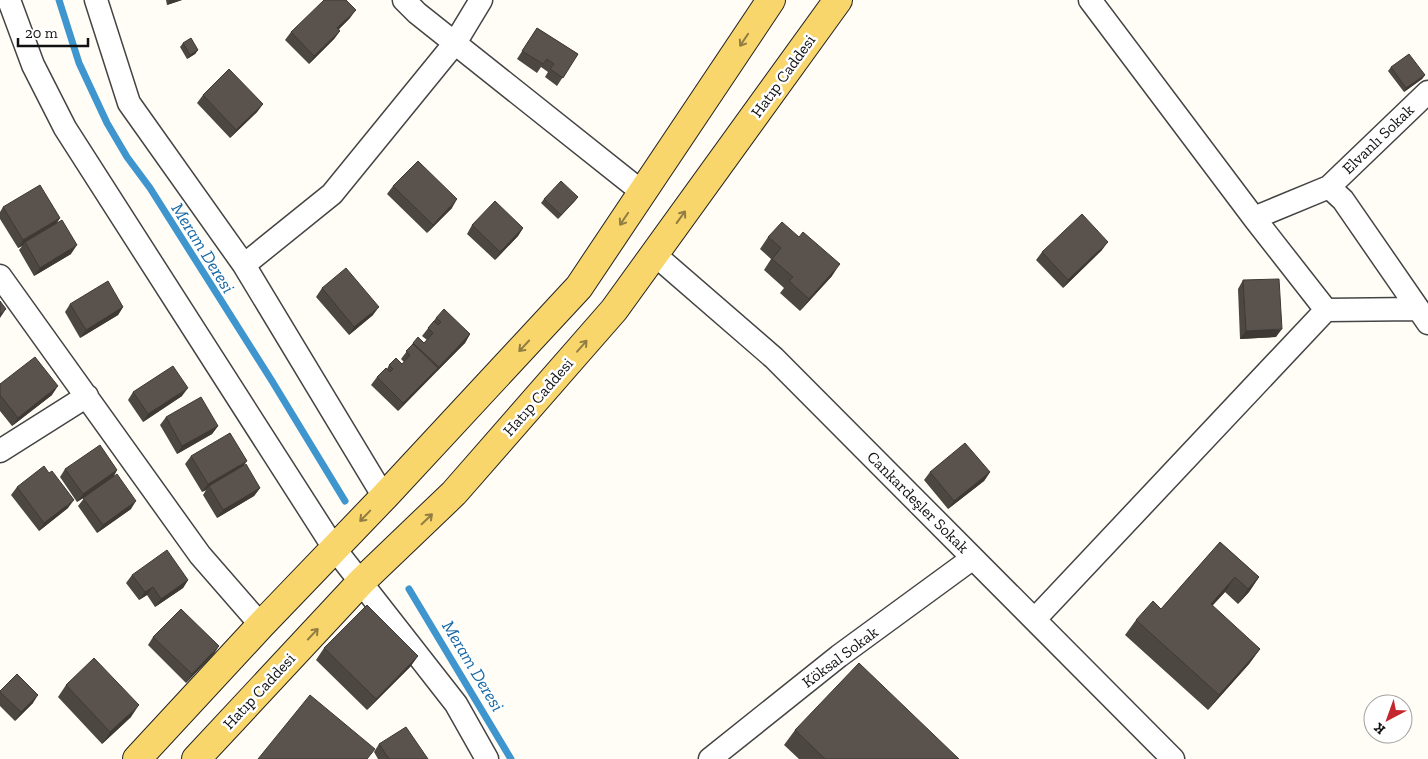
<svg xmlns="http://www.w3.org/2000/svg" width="1428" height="759" font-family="'Zilla Slab',serif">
	<rect width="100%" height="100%" fill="#fffdf5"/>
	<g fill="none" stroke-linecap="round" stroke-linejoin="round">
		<path stroke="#3f96cf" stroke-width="7" d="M59,0L79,63L107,123L127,157L150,188L272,381L345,501
			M409,589L511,759"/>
		<defs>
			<path id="minor" d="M9,0L33,65L65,128L334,548L456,704L487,759
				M96,0L129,103L244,265L384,497
				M404,0L417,13L642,192
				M1090,0L1254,218L1329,187L1343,200L1428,323
				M1329,187L1428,92
				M654,254L774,358L1173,759
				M244,265L332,194L455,43L481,0
				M0,276L200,555L261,625
				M1326,310L1417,309
				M0,451L87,396
				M1035,619L1326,310L1254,218
				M710,759L839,656L973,558"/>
			<path id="major" d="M137,759L261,625L384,497L579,287L771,0
				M196,759L361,582L454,493L614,310L838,0"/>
		</defs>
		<use href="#minor" stroke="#444" stroke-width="25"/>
		<use href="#major" stroke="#222" stroke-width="30"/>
		<use href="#minor" stroke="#fff" stroke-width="22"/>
		<use href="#major" stroke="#f9d66b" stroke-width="28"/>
	</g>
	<path fill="#4d4742" d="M166,0H182L167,5Z
		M350,18L339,29L340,31L334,39L309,64L285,40L291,32Z
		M537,28L578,54L557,86L545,77L548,72L541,67L537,73L517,59Z
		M183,43L198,50L195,54L187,59L180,47Z
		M1391,67L1425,75L1422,79L1404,92L1388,71Z
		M203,95L263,104L257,112L230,138L197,103Z
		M393,186L452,208L427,233L387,194Z
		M578,197L558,219L541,203L544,199Z
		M3,207L60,218L56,223L71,254L34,276L19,250L22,246L18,248L0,219V212Z
		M472,225L523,228L518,236L495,260L467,234Z
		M768,237L832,276L800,311L780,293L784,288L764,270L771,259L760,249Z
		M1102,250L1063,288L1036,260L1042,252Z
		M1243,280L1276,337L1240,339L1238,289Z
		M322,288L373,315L349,335L316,297Z
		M70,304L123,307L118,315L80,338L65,312Z
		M436,318L470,334L465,343L398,411L371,385L377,377L387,369L389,365L402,364L404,362L401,359L413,343H424L427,340L422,336Z
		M0,384L52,395L12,426L0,411Z
		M133,392L182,396L143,422L128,400Z
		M166,417L218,426L212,434L177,454L160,425Z
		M191,456L243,466L260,488L254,496L217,518L203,495L206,490L202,492L185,464Z
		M65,469L117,470L114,476L131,509L97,533L78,506L85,497L77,502L60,477Z
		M930,472H990L984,481L948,509L924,480Z
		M17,487L68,508L39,531L11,495Z
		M1220,542L1259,577L1249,592L1238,604L1225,592L1212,606L1260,649L1249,664L1208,710L1125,635L1136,620L1161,609Z
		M132,575L188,580L183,588L155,607L147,595L139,600L126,583Z
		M153,637L214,654L186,683L148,645Z
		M324,648L418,656L410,667L367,710L316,660Z
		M66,685L131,717L102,744L58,697Z
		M0,691L33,703L15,721L0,706Z
		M795,730L959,759H799L784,745Z
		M379,744L428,759H378L374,752Z"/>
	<path fill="#3f3936" d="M170,0H182L167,5Z
		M356,10L350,18L332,36L337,28Z
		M340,31L334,39L309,64L314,56Z
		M198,50L195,54L187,59L190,55Z
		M1425,75L1422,79L1404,92L1406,88Z
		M263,104L257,112L230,138L236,130Z
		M578,197L575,201L558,219L561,215Z
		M457,199L452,208L427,233L433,225Z
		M60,218L55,226L25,242L22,246L18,248L23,240Z
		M523,228L518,236L495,260L500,252Z
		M1108,242L1102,250L1063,288L1068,280Z
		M77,245L71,254L34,276L40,268Z
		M840,264L832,276L800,311L809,299Z
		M123,307L118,315L80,338L86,330Z
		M379,307L373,315L349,335L354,327Z
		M6,309L0,318V314Z
		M1282,329L1276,337L1240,339L1246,331Z
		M470,334L465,343L433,375L439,367Z
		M438,368L432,376L398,411L403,403Z
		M58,386L52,395L12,426L18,418Z
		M188,388L182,396L143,422L148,414Z
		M218,426L212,434L177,454L182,446Z
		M247,461L241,469L209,486L206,490L202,492L208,484Z
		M117,470L112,478L77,502L83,494Z
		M990,472L984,481L948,509L954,501Z
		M260,488L254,496L217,518L223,510Z
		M74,500L68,508L39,531L44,523Z
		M136,501L131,509L97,533L103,525Z
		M1235,577L1225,592L1200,619L1211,604Z
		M1259,577L1249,592L1238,604L1248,589Z
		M188,580L183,588L155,607L161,599Z
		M153,587L147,595L139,600L145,592Z
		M219,646L214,654L186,683L192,674Z
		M1260,649L1249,664L1208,710L1219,695Z
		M418,656L410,667L367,710L376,699Z
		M38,695L33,703L15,721L21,712Z
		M139,705L131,717L102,744L110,732Z"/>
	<path fill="#5a524d" stroke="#3f3936" d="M324,0H346L356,10L337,28L340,31L314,56L291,32Z
		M537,28L578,54L563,78L550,69L554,64L547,59L543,64L522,51Z
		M191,38L198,50L190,55L183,43Z
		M1409,54L1425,75L1406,88L1391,67Z
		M229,69L263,104L236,130L203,95Z
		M418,161L457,199L433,225L393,186Z
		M561,181L578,197L561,215L544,199Z
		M40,185L60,218L23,240L3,207Z
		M495,201L523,228L500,252L472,225Z
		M1082,214L1108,242L1068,280L1042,252Z
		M62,220L77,245L40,268L25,242Z
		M782,222L799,237L803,232L840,264L809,299L789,281L793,277L772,259L781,248L768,237Z
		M346,268L379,307L354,327L322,288Z
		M1279,279L1282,329L1246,331L1243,280Z
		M108,281L123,307L86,330L70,304Z
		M0,301L6,309L0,314Z
		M444,309L470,334L439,367L413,343L418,337L424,343L433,333L428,328L434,321L438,325L441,322L436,318Z
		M413,344L438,368L403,403L377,377L386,368L390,372L393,369L389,365L396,358L402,364L410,355L406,351Z
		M35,357L58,386L18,418L0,395V384Z
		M173,366L188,388L148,414L133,392Z
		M201,397L218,426L182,446L166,417Z
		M230,433L247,461L208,484L191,456Z
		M965,443L990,472L954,501L930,472Z
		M100,445L117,470L83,494L65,469Z
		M246,464L260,488L223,510L209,486Z
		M44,466L49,473L52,471L74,500L44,523L17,487Z
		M117,474L136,501L103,525L83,498Z
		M1220,542L1259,577L1248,589L1235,577L1211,604L1260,649L1219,695L1136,620L1153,601L1161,609Z
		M167,550L188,580L161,599L153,587L145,592L132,575Z
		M367,605L418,656L376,699L324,648Z
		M181,609L219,646L192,674L153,637Z
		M94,658L139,705L110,732L66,685Z
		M859,663L959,759H825L795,730Z
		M17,674L38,695L21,712L0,692V691Z
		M310,695L375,749L367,759H258Z
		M406,727L428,759H389L379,744Z"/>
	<defs><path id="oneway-shaft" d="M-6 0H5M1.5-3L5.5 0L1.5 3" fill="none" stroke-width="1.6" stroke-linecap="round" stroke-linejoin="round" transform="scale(1.25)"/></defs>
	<g stroke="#917d42">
		<use href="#oneway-shaft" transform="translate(744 40) rotate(124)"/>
		<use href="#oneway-shaft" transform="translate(681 217) rotate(-54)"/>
		<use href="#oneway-shaft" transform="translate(624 219) rotate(124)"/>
		<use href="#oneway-shaft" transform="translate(524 346) rotate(133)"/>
		<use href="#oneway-shaft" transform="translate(582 346) rotate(-49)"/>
		<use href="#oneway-shaft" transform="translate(365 516) rotate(134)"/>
		<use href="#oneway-shaft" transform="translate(427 519) rotate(-44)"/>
		<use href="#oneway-shaft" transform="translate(313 634) rotate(-47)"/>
	</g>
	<g text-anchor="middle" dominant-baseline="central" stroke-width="5" stroke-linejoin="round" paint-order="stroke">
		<g font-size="16" fill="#111" stroke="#fff">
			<text transform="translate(783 76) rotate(-54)">Hatıp Caddesi</text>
			<text transform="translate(1378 139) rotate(-44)">Elvanlı Sokak</text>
			<text transform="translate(538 397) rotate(-49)">Hatıp Caddesi</text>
			<text transform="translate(918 502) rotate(45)">Cankardeşler Sokak</text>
			<text transform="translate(840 657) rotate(-37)">Köksal Sokak</text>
			<text transform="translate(259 691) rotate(-47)">Hatıp Caddesi</text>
		</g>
		<g font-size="18" font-style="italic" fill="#1768a6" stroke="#fff">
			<text transform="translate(203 248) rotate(58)">Meram Deresi</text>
			<text transform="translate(473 666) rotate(59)">Meram Deresi</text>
		</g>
	</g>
	<g transform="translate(1388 719) rotate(221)"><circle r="24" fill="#ffffff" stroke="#a0a0a0"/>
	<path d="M0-4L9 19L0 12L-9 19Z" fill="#c4262e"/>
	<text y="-8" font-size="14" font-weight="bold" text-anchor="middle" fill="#111111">K</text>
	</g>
	<path d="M18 38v8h70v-8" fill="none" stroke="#111111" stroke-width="2.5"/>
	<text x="25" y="38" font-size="15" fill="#111111" stroke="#ffffff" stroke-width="4" paint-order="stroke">20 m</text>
</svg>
